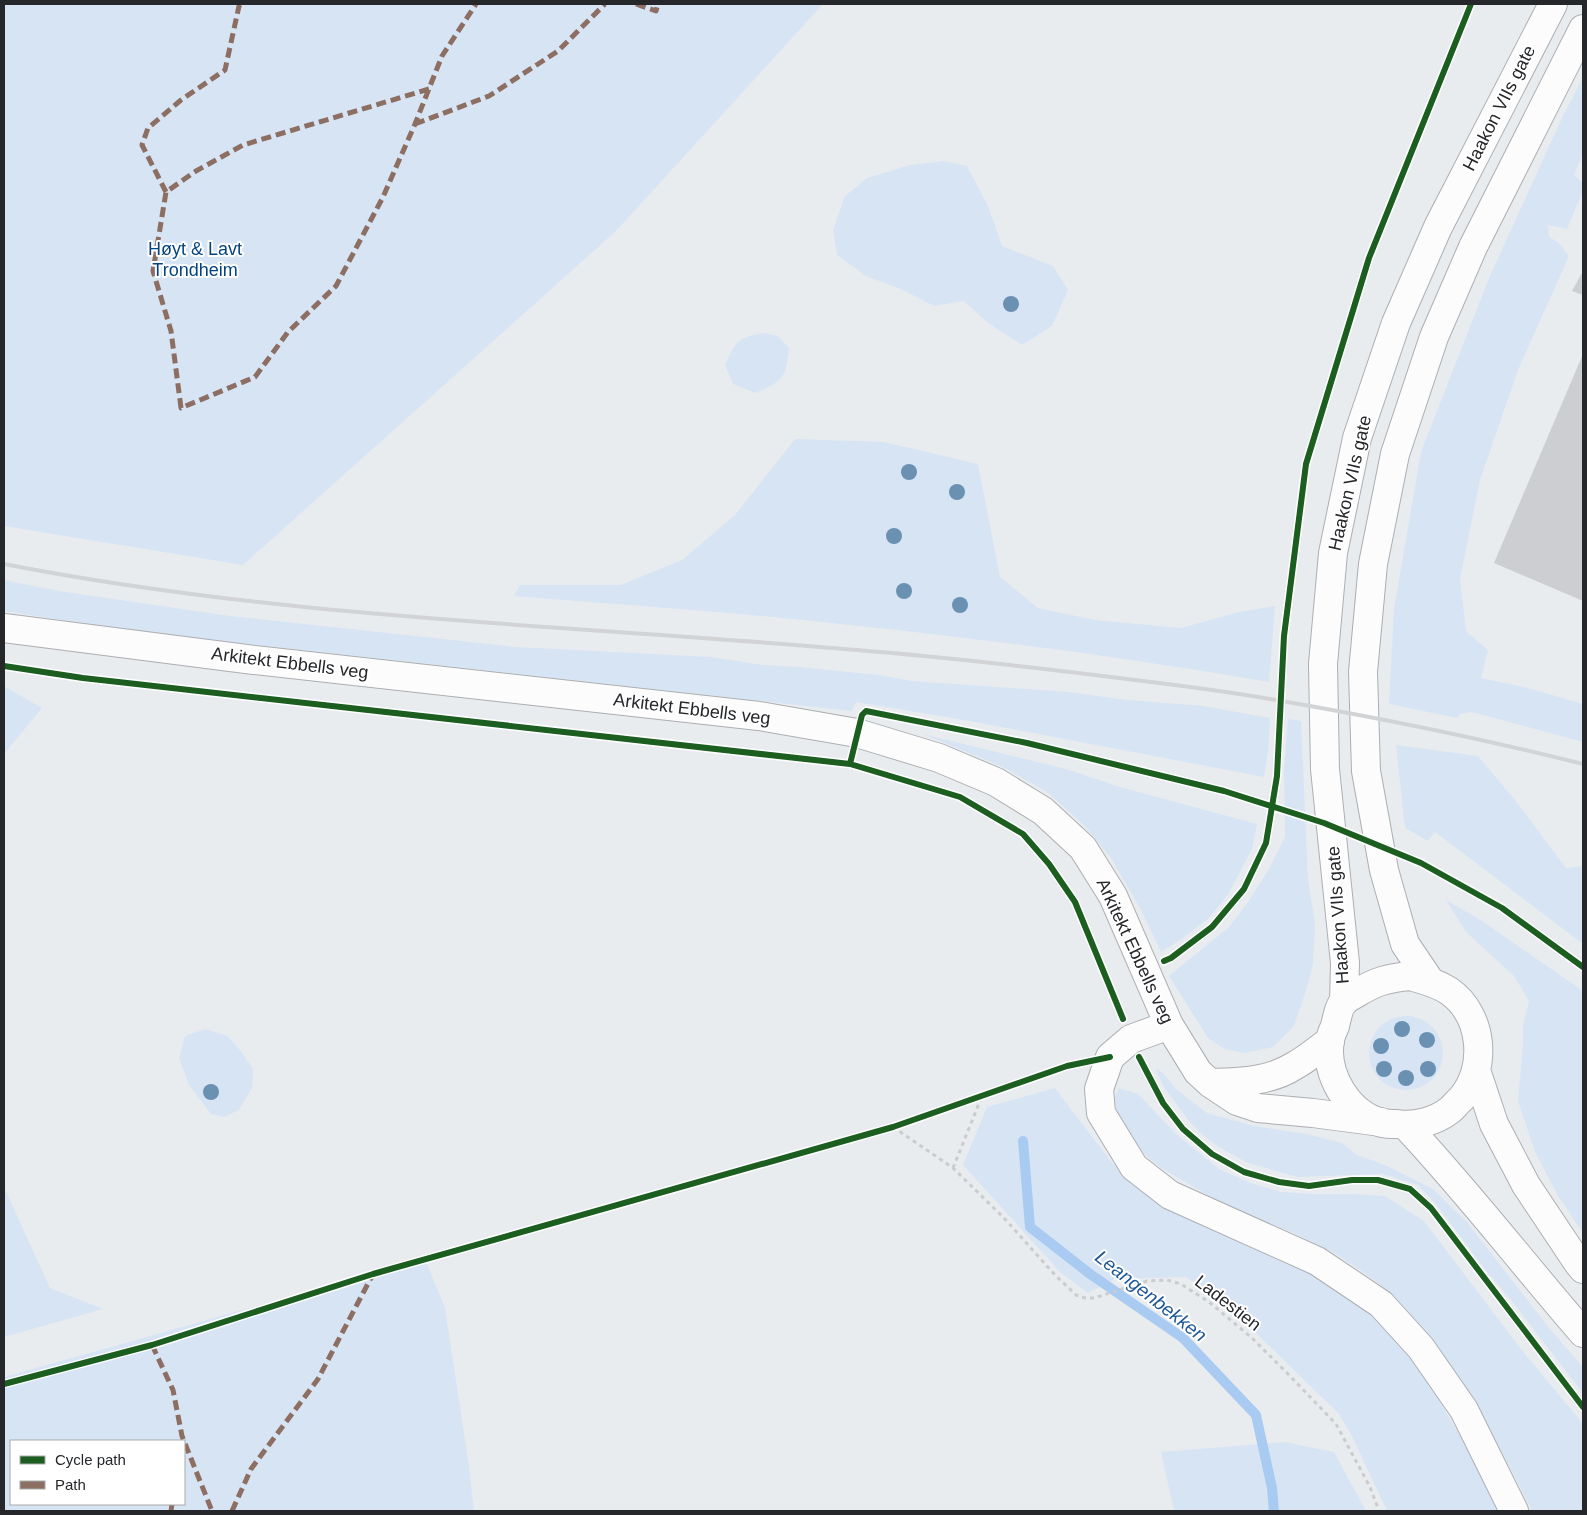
<svg xmlns="http://www.w3.org/2000/svg" width="1587" height="1515" font-family="Helvetica,sans-serif">
	<rect width="100%" height="100%" fill="#e9ecef"/>
	<path fill="#d7e4f4" fill-rule="evenodd" d="M4,4H823L616,231L243,565L4,526Z
		M1583,77V154L1574,175L1583,183V191L1567,229L1548,225L1549,237L1558,242L1569,256L1518,370L1480,480L1460,579L1466,631L1488,650L1481,678L1528,688L1583,704V742L1472,712L1460,714L1457,718L1389,704L1394,609L1421,452L1489,278L1562,118Z
		M944,161L967,166L988,206L1002,246L1053,266L1068,290L1052,326L1022,345L988,323L964,301L934,306L903,290L866,276L837,255L833,230L845,196L867,178L910,165Z
		M763,333L778,336L789,348C786,379 783,381 755,393L733,384L725,365C736,341 737,338 763,333Z
		M795,439L884,442L978,464L1000,577L1038,608L1095,620L1181,628L1239,612L1275,606L1269,682C1114,655 958,636 803,620C707,610 610,604 514,596L520,585H621L682,560L735,515Z
		M4,580L59,591L230,616L516,647L711,657L763,665L799,667L879,675L912,681L1068,692L1128,700L1203,706L1270,718L1268,752L1264,777L970,721L856,702L851,711L140,632L4,611Z
		M4,686L42,708L4,754Z
		M1288,719L1301,721L1308,880L1315,923L1313,964L1306,991L1294,1026L1273,1047L1245,1053L1224,1049L1208,1038L1169,976L1229,927L1248,902L1269,869L1285,837L1284,771Z
		M923,734L1066,769L1120,787L1257,824L1252,849L1229,893L1208,919L1183,938L1161,952L1141,910L1111,858L1085,826L1047,792L1003,767Z
		M1396,745L1478,756L1519,805L1566,868L1583,866V944L1435,832L1428,841L1405,828Z
		M1446,900L1482,921L1583,991V1233L1557,1194L1535,1152L1518,1101L1523,1043V1026L1529,1001L1514,976L1466,932Z
		M1369 1053a37 37 0 1 1 74 0a37 37 0 1 1-74 0Z
		M205,1029L228,1036L240,1050L253,1069L252,1088L239,1110L224,1117L211,1114L189,1085L179,1058L185,1036Z
		M1156,1069L1162,1072L1177,1090L1207,1113L1254,1126L1307,1134L1342,1143L1357,1155L1385,1165L1433,1189L1467,1222L1549,1328L1583,1367V1393L1508,1296L1487,1272L1436,1204L1418,1185L1383,1174L1297,1177L1248,1163L1217,1146L1202,1134L1189,1121L1163,1086Z
		M1055,1088L1112,1163L1149,1195L1317,1274L1374,1315L1399,1341L1426,1378L1480,1470L1499,1511H1387L1352,1436L1339,1414L1225,1303L1186,1277L1115,1279L1088,1293L1061,1273L963,1165L987,1107Z
		M1119,1088L1138,1094L1176,1134L1219,1169L1251,1183L1281,1192L1313,1194H1353L1385,1196L1424,1221L1521,1349L1583,1424V1511H1532L1490,1429L1470,1396L1432,1343L1407,1310L1377,1282L1336,1254L1292,1232L1260,1220L1221,1203L1163,1169L1145,1155L1127,1132L1117,1113L1114,1099Z
		M4,1187L50,1288L103,1309L4,1337Z
		M425,1259L445,1308L469,1466L474,1511H4V1377ZM11,1441H184V1504H11Z
		M1285,1442L1334,1452L1366,1511H1174L1161,1452Z"/>
	<g fill="none" stroke-linecap="round" stroke-linejoin="round">
		<path stroke="#a9cbf2" stroke-width="10" d="M1023,1141L1030,1227L1090,1274L1183,1338L1256,1415L1272,1488L1274,1511"/>
	</g>
	<path fill="#ccced1" d="M1583,271V295L1572,291Z
		M1583,354V601L1494,563Z"/>
	<g fill="none" stroke-linecap="round" stroke-linejoin="round">
		<defs>
			<path id="minor" d="M4,628L254,660L759,716L857,733L939,758L996,782L1043,811L1083,848L1113,896L1169,1025L1198,1072L1210,1083L1237,1101L1258,1108L1313,1113L1381,1122
				M1169,1025L1131,1039L1110,1057L1099,1089L1101,1113L1134,1167L1170,1195L1317,1261L1381,1304L1421,1348L1464,1410L1514,1511
				M1210,1083C1238,1082 1269,1082 1294,1066C1307,1059 1318,1049 1330,1041"/>
			<path id="major" d="M1410,976C1424,980 1437,983 1449,991C1483,1015 1488,1068 1461,1099C1457,1102 1454,1107 1450,1110C1436,1121 1415,1127 1397,1124C1392,1124 1387,1124 1382,1123C1348,1114 1324,1074 1330,1040C1331,1035 1333,1030 1335,1026C1337,1018 1339,1006 1344,1001C1348,998 1353,995 1357,993C1376,981 1389,978 1410,976Z
				M1430,981L1405,944L1384,870L1366,771L1363,672L1373,564L1395,454L1434,337L1473,247L1583,29
				M1344,1002L1345,963L1325,769L1323,664L1333,553L1357,438L1396,323L1438,227L1553,4
				M1476,1070L1494,1124L1526,1185L1578,1263L1583,1269
				M1406,1126C1468,1192 1523,1264 1583,1333"/>
		</defs>
		<use href="#minor" stroke="#acaeb1" stroke-width="30"/>
		<use href="#major" stroke="#acaeb1" stroke-width="30"/>
		<path stroke="#caccce" stroke-width="3" stroke-dasharray="4 4" stroke-linecap="butt" d="M893,1127L953,1168L1004,1218L1055,1275L1076,1295L1085,1298H1094L1147,1281L1167,1280L1181,1284L1209,1302L1252,1338L1290,1376L1336,1424L1370,1487L1379,1511
			M953,1168L982,1096"/>
		<use href="#minor" stroke="#fcfcfd" stroke-width="28"/>
		<use href="#major" stroke="#fcfcfd" stroke-width="28"/>
		<path stroke="#d2d3d5" stroke-width="4" d="M4,564C285,619 572,625 856,650C944,657 1031,667 1119,678C1169,684 1220,690 1270,699C1375,717 1479,738 1583,764"/>
		<path stroke="#8d6e63" stroke-width="5" stroke-dasharray="10 5" stroke-linecap="butt" d="M636,4L656,11L658,4
			M429,89L243,145L196,171L166,192L153,271L171,331L181,408L255,377L288,332L336,286L383,197L415,124L442,56L476,4
			M415,124L489,96L558,51L605,4
			M166,192L142,145L148,128L181,100L225,70L239,6L242,4
			M152,1345L173,1390L182,1436L212,1511
			M171,1511L172,1504
			M232,1511L251,1469L318,1379L373,1274"/>
		<defs>
			<path id="cycleway" d="M4,666L83,678L850,764L960,797L1023,834L1049,864L1075,902L1123,1019
				M850,764L862,715L866,711L1027,743L1224,791L1324,823L1421,863L1502,908L1583,967
				M1164,961L1171,958L1212,927L1244,889L1266,843L1277,776L1284,636L1306,464L1369,258L1471,4
				M1139,1057L1163,1103L1183,1129L1212,1154L1244,1172L1279,1182L1309,1186L1352,1180H1378L1410,1189L1431,1208L1583,1407
				M4,1384L152,1345L373,1274L893,1127L1067,1066L1110,1057"/>
		</defs>
		<use href="#cycleway" stroke="#fff" stroke-width="9"/>
		<use href="#cycleway" stroke="#1b5e20" stroke-width="6"/>
	</g>
	<g fill="#6a90b2">
		<circle cx="1011" cy="304" r="8"/>
		<circle cx="909" cy="472" r="8"/>
		<circle cx="957" cy="492" r="8"/>
		<circle cx="894" cy="536" r="8"/>
		<circle cx="904" cy="591" r="8"/>
		<circle cx="960" cy="605" r="8"/>
		<circle cx="1402" cy="1029" r="8"/>
		<circle cx="1427" cy="1040" r="8"/>
		<circle cx="1381" cy="1046" r="8"/>
		<circle cx="1384" cy="1069" r="8"/>
		<circle cx="1428" cy="1069" r="8"/>
		<circle cx="1406" cy="1078" r="8"/>
		<circle cx="211" cy="1092" r="8"/>
	</g>
	<g text-anchor="middle" dominant-baseline="central" stroke-width="4" stroke-linejoin="round" paint-order="stroke">
		<g font-size="18" fill="#25272a" stroke="#fff">
			<text transform="translate(1499 108) rotate(-63)">Haakon VIIs gate</text>
			<text transform="translate(1350 483) rotate(-77)">Haakon VIIs gate</text>
			<text transform="translate(290 663) rotate(7)">Arkitekt Ebbells veg</text>
			<text transform="translate(692 709) rotate(7)">Arkitekt Ebbells veg</text>
			<text transform="translate(1338 915) rotate(-94)">Haakon VIIs gate</text>
			<text transform="translate(1135 951) rotate(65)">Arkitekt Ebbells veg</text>
			<text transform="translate(1228 1303) rotate(38)">Ladestien</text>
		</g>
		<g font-size="18" fill="#034480" stroke="#fff">
			<text x="195" y="249">Høyt &amp; Lavt<tspan x="195" dy="21">Trondheim</tspan></text>
		</g>
		<g font-size="19" font-style="italic" fill="#1d5795" stroke="#fff">
			<text transform="translate(1151 1296) rotate(38)">Leangenbekken</text>
		</g>
	</g>
	<rect width="1587" height="1515" fill="none" stroke="#25272a" stroke-width="10"/>
	<rect x="10" y="1440" width="175" height="65" fill="#ffffff" stroke="#a8a9aa"/>
	<rect x="20" y="1456" width="25" height="8" fill="#1b5e20" stroke="#a8a9aa"/>
	<text x="55" y="1465" font-size="15" fill="#25272a">Cycle path</text>
	<rect x="20" y="1481" width="25" height="8" fill="#8d6e63" stroke="#a8a9aa"/>
	<text x="55" y="1490" font-size="15" fill="#25272a">Path</text>
</svg>
